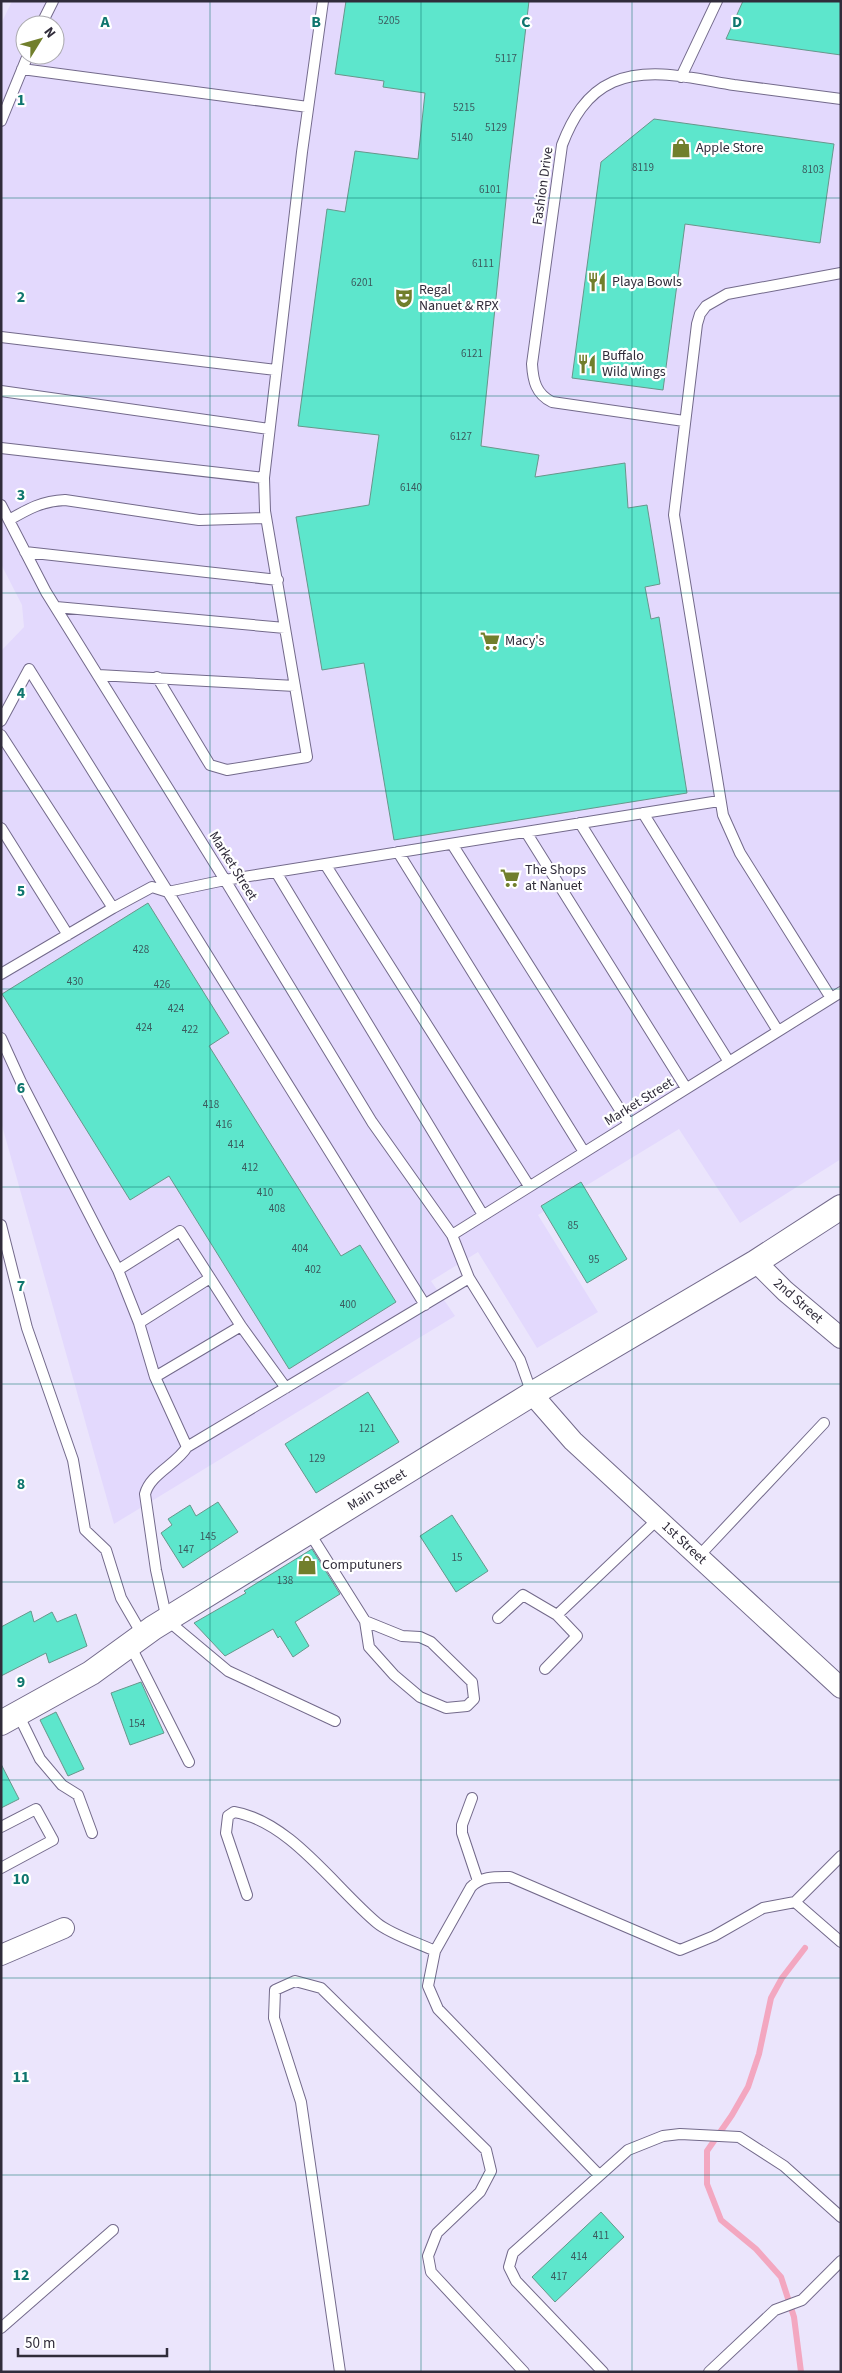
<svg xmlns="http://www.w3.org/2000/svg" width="842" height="2373" font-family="'Source Sans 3',sans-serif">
	<rect width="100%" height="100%" fill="#ebe5fc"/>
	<path fill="#e3d9fd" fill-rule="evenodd" d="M12,1H841V1159L740,1223L679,1129L538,1215L598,1312L537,1348L478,1252L431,1281L455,1316L114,1524L1,1122V651L24,627L22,605L1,564V24ZM25,25H55V55H25Z"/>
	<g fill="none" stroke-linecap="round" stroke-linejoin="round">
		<path stroke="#f3a7c0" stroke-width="6" d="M801,2372L794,2317L781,2277L756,2249L721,2220L707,2184V2151L732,2115L748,2087L759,2054L771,1998L782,1978L805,1948"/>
	</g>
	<path fill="#5de6cc" stroke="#68968b" d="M346,1H529L509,170L481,446L539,455L535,477L625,463L628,508L647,505L660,584L645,587L651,619L659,617L687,793L394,840L364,663L322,670L296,517L369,505L379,435L298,426L327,209L345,212L355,151L418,159L425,93L383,87L384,81L335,74Z
		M743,1H841V55L726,39Z
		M654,119L834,144L820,243L685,224L663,390L572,378L601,162Z
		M148,903L229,1033L209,1046L341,1256L360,1245L396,1302L289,1369L169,1176L130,1200L2,994Z
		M581,1182L627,1259L587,1283L541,1206Z
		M368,1392L399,1442L316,1493L285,1444Z
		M218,1502L238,1532L183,1568L161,1533L172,1525L168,1519L190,1505L196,1516Z
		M452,1515L488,1571L456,1592L420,1536Z
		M312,1549L340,1594L295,1622L309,1646L293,1657L280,1636L278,1638L273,1629L225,1656L194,1623L246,1593L244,1591Z
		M31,1611L34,1622L52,1612L57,1622L76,1614L87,1646L49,1663L46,1653L1,1676V1627Z
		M141,1682L164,1733L130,1745L111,1693Z
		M56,1712L84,1769L68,1776L40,1720Z
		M1,1764L19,1799L1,1808Z
		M601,2212L624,2237L555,2302L532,2277Z"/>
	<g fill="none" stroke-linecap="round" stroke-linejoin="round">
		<defs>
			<path id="service" d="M41,25L53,1
				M22,69L308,107
				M681,77L717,1
				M1,121L28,55
				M1,337L276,370
				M1,391L269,429
				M684,421L552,402C536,394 533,381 532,364L562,145C572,119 586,94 613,82C650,66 696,79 734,85C770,90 805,94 841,99
				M1,448L264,478
				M1,505L46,592L225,880L372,1122L452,1235L469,1278L520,1360L532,1394
				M9,520C28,509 42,501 65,500L199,520L266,518
				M25,552L278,580
				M56,607L285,628
				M98,675L295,686
				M157,677L210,765L227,770L307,757L265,511L264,478L302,152L323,1
				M1,721L29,669L168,892
				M1,735L113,908L1,974
				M643,813L778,1031
				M580,823L729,1062
				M1,828L68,935
				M526,832L686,1088
				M452,844L629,1124
				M398,852L584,1152
				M325,864L529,1186
				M276,872L483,1215
				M113,908L152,887L168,892
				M831,998L740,853L723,815L674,515L697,324L700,314L706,306L727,294L841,273
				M1,1038L21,1082L118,1270
				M1,1225L27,1328L73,1460L85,1530L106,1550L121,1598L143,1636
				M452,1235L841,992
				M425,1305L168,892L225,880L719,801
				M139,1323L210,1278
				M155,1377L241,1326
				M286,1388L241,1326L180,1231L118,1270L139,1323L155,1377L187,1447L469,1278
				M187,1447C177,1464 150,1474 145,1494L156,1570L167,1620L228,1671L335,1721
				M309,1532L365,1621L369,1647L394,1675L420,1697L446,1708L467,1706L474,1699L472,1682L431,1642L420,1637L402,1636L365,1621
				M698,1557L824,1423
				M557,1615L658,1519
				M498,1618L523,1595L557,1615L577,1636L545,1669
				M130,1645L189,1762
				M18,1714L40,1759L62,1785L78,1795L92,1833
				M472,1798L462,1825V1833L478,1881
				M1,1827L36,1809L53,1840L1,1868
				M247,1895L226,1833L228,1816L234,1812C290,1821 335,1888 377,1923C390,1934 418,1943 435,1951
				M795,1902L841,1942
				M599,2175L438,2009L428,1986L435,1951L471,1887C482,1876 495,1877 510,1877L680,1950L714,1936L763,1908L795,1902L841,1856
				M1,2328L113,2230
				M340,2372L301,2102L274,2018L275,1990L295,1981L321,1988L486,2150L491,2171L480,2192L437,2233L428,2256L431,2272L524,2372
				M603,2372L516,2281L509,2267L513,2253L628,2150L663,2136L680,2134L739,2137L784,2166L841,2217
				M709,2372L775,2310L802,2300L841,2261"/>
			<path id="minor" d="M756,1262L785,1291L841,1338
				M532,1394L573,1441L841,1688
				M1,1955L64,1928"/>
			<path id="tertiary" d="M1,1723L91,1673L153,1628L532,1394L756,1262L841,1207"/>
		</defs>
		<use href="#service" stroke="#736a8b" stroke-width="12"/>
		<use href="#minor" stroke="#736a8b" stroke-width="22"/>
		<use href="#tertiary" stroke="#736a8b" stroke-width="26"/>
		<use href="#service" stroke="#fff" stroke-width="10"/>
		<use href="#minor" stroke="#fff" stroke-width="20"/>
		<use href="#tertiary" stroke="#fff" stroke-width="24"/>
	</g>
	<path fill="none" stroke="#0f766e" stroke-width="1" stroke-opacity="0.55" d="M210,1V2372M421,1V2372M632,1V2372M1,198H841M1,396H841M1,593H841M1,791H841M1,989H841M1,1187H841M1,1384H841M1,1582H841M1,1780H841M1,1978H841M1,2175H841"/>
	<defs>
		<symbol id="shop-bare" viewBox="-9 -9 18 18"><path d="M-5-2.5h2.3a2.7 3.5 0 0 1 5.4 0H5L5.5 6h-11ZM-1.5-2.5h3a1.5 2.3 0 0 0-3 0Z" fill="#717f2c" stroke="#fff" stroke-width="2.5" paint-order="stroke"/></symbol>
		<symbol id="restaurant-bare" viewBox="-9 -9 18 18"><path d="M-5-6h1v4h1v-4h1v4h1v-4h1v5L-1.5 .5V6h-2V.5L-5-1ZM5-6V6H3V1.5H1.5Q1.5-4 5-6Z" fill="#717f2c" stroke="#fff" stroke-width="2.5" paint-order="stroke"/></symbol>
		<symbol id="theatre-bare" viewBox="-9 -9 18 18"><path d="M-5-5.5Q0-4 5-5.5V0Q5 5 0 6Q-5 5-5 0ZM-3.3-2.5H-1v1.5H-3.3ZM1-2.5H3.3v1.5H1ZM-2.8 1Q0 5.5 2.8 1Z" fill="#717f2c" stroke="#fff" stroke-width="2.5" paint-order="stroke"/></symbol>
		<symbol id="supermarket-bare" viewBox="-9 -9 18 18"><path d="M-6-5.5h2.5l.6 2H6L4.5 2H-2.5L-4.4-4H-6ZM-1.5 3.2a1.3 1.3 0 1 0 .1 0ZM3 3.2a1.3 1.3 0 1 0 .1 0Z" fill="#717f2c" stroke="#fff" stroke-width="2.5" paint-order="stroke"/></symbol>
	</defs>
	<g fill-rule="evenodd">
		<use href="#shop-bare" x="667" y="134" width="28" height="28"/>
		<use href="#restaurant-bare" x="583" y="268" width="28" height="28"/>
		<use href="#theatre-bare" x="390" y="284" width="28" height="28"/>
		<use href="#restaurant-bare" x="573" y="350" width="28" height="28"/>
		<use href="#supermarket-bare" x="476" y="627" width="28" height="28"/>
		<use href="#supermarket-bare" x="496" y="864" width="28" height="28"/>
		<use href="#shop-bare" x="293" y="1551" width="28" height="28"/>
	</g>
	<g text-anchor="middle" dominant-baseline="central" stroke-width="4.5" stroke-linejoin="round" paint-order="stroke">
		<g font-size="11" fill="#3b5a5e">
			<text x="389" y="20">5205</text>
			<text x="506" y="58">5117</text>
			<text x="464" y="107">5215</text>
			<text x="496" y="127">5129</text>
			<text x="462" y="137">5140</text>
			<text x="643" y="167">8119</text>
			<text x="813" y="169">8103</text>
			<text x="490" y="189">6101</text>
			<text x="483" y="263">6111</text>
			<text x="362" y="282">6201</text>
			<text x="472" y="353">6121</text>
			<text x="461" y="436">6127</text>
			<text x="411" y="487">6140</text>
			<text x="141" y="949">428</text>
			<text x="75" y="981">430</text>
			<text x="162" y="984">426</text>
			<text x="176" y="1008">424</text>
			<text x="144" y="1027">424</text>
			<text x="190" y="1029">422</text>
			<text x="211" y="1104">418</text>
			<text x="224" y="1124">416</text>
			<text x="236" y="1144">414</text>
			<text x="250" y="1167">412</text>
			<text x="265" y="1192">410</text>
			<text x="277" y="1208">408</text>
			<text x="573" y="1225">85</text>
			<text x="300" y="1248">404</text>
			<text x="594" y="1259">95</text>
			<text x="313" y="1269">402</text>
			<text x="348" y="1304">400</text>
			<text x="367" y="1428">121</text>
			<text x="317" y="1458">129</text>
			<text x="208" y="1536">145</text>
			<text x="186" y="1549">147</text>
			<text x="457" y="1557">15</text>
			<text x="285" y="1580">138</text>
			<text x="137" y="1723">154</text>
			<text x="601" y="2235">411</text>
			<text x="579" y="2256">414</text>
			<text x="559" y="2276">417</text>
		</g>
		<g font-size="14" fill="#302c3a" stroke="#fff" text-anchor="start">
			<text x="696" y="148">Apple Store</text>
			<text x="612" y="282">Playa Bowls</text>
			<text x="419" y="290">Regal<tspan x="419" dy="16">Nanuet &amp; RPX</tspan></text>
			<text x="602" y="356">Buffalo<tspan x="602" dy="16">Wild Wings</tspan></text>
			<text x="505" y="641">Macy's</text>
			<text x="525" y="870">The Shops<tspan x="525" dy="16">at Nanuet</tspan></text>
			<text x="322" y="1565">Computuners</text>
		</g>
		<g font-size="14" fill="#302c3a" stroke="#fff">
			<text transform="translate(543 186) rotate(-82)">Fashion Drive</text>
			<text transform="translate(233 866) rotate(58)">Market Street</text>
			<text transform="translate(639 1102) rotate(-32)">Market Street</text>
			<text transform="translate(798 1301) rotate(41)">2nd Street</text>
			<text transform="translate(377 1490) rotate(-32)">Main Street</text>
			<text transform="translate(684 1543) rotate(43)">1st Street</text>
		</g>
	</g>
	<g font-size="16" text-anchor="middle" font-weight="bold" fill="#0f766e" stroke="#fff" stroke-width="4.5" stroke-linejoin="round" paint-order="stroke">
		<text x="105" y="27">A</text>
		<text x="316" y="27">B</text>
		<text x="526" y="27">C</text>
		<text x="737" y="27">D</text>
		<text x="21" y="105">1</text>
		<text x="21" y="302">2</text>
		<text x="21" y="500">3</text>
		<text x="21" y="698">4</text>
		<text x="21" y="896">5</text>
		<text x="21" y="1093">6</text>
		<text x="21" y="1291">7</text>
		<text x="21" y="1489">8</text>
		<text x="21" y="1687">9</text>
		<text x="21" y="1884">10</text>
		<text x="21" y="2082">11</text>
		<text x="21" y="2280">12</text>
	</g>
	<rect width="842" height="2373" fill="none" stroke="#302c3a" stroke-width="5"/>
	<g transform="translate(40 40) rotate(53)"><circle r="24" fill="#ffffff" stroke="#acabb0"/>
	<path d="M0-4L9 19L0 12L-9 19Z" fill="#717f2c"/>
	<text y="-8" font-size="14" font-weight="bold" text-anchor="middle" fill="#302c3a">N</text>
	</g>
	<path d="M18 2348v8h149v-8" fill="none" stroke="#302c3a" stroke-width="2.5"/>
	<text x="25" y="2348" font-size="15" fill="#302c3a" stroke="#ffffff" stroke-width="4" paint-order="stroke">50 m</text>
</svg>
